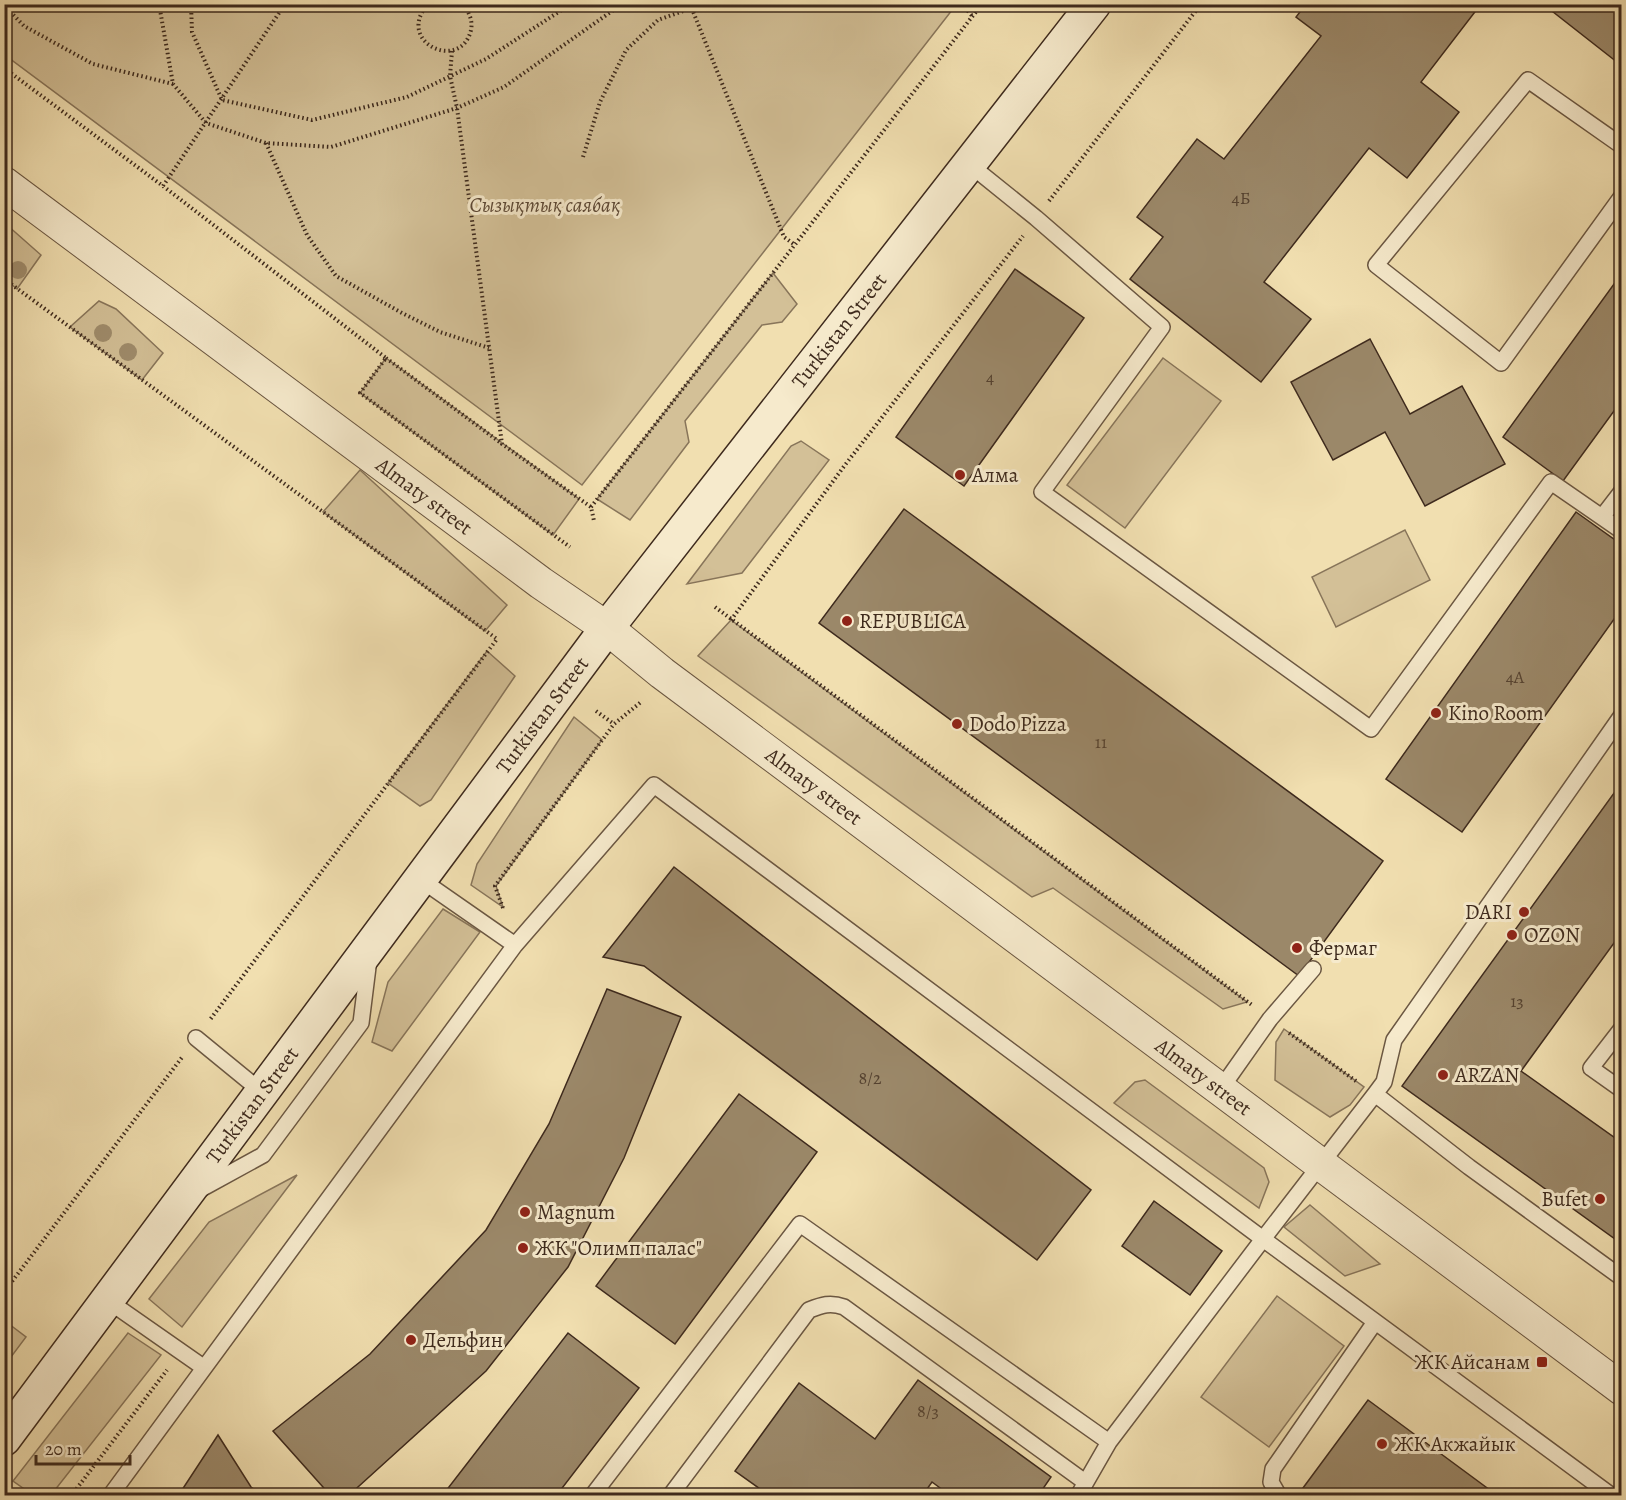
<svg xmlns="http://www.w3.org/2000/svg" width="1626" height="1500" font-family="Alegreya,serif">
	<rect width="100%" height="100%" fill="#f1dfb0"/>
	<filter id="stains"><feTurbulence type="fractalNoise" baseFrequency=".00333" numOctaves="4"/><feColorMatrix values="0 0 0 0 .2 0 0 0 0 .09 0 0 0 0 .02 0 0 0 .5 -.17"/></filter>
	<radialGradient id="worn" r=".72"><stop offset=".6" stop-color="#630" stop-opacity="0"/><stop offset="1" stop-color="#630" stop-opacity=".3"/></radialGradient>
	<path fill="#d3c097" stroke="#88755a" stroke-width="1.5" d="M4,5L5,4L956,5L582,485L5,55Z
		M7,225L41,255L17,289L5,279L4,227Z
		M773,273L797,304L782,322L762,325L685,421L689,442L630,520L597,499Z
		M99,301L116,309L163,353L142,380L70,327Z
		M386,358L579,499L553,535L360,393Z
		M1163,358L1221,401L1125,528L1067,485Z
		M801,441L829,460L742,573L687,584L791,446Z
		M360,470L507,605L485,631L323,512Z
		M1405,530L1430,580L1336,627L1312,577Z
		M731,620L1247,1002L1223,1009L1053,888L1032,897L698,656Z
		M487,651L515,676L431,800L420,806L388,783Z
		M574,717L602,740L496,886L503,907L471,885L477,864Z
		M443,909L480,932L392,1051L372,1042L388,982Z
		M1284,1029L1364,1087L1350,1105L1330,1117L1275,1080L1276,1042Z
		M1145,1080L1264,1168L1269,1182L1259,1208L1114,1103L1135,1082Z
		M297,1175L182,1327L149,1299L209,1222Z
		M1310,1205L1380,1264L1345,1276L1284,1227Z
		M1277,1296L1344,1346L1269,1447L1201,1397Z
		M5,1321L26,1337L5,1365Z
		M128,1333L161,1355L51,1495H33L13,1481Z"/>
	<path fill="#9b8869" stroke="#3e2a1d" stroke-width="1.5" d="M1306,4H1481L1421,82L1459,112L1407,178L1369,148L1264,282L1311,319L1261,382L1130,279L1163,237L1137,217L1197,139L1224,159L1321,36L1296,17Z
		M1543,4H1622V66Z
		M1015,269L1084,318L964,486L896,437Z
		M1622,273V400L1563,481L1503,437Z
		M1370,339L1410,414L1462,386L1505,464L1425,506L1385,432L1333,460L1291,382Z
		M904,509L1383,861L1299,976L819,623Z
		M1576,512L1622,545V608L1462,832L1386,779Z
		M1622,782V932L1521,1071L1622,1143V1244L1402,1086Z
		M674,867L1091,1190L1037,1260L644,966L603,957Z
		M607,989L681,1017L624,1158L568,1267L486,1371L348,1496H331L273,1431L370,1354L486,1230L549,1124Z
		M739,1094L817,1152L675,1344L596,1286Z
		M1154,1201L1222,1251L1190,1295L1122,1246Z
		M568,1333L639,1388L556,1496H442Z
		M918,1380L1051,1477L1038,1496H951L932,1482L922,1496H770L735,1471L799,1383L875,1439Z
		M1368,1400L1498,1496H1379L1377,1494L1376,1496H1312L1303,1488Z
		M218,1435L251,1487L263,1496H178Z"/>
	<g fill="none" stroke-linecap="round" stroke-linejoin="round">
		<defs>
			<path id="service" d="M1622,146L1528,80L1376,265L1501,363L1622,196
				M969,164L1036,218L1162,327L1042,492L1371,729L1551,482L1622,531
				M1602,517L1622,491
				M420,879L515,945
				M1622,1028L1591,1068L1622,1090
				M196,1038L262,1092
				M1220,1090L1270,1019L1313,969
				M1375,1094L1469,1167L1622,1278
				M201,1189L263,1155L361,1023L369,959
				M107,1300L203,1367
				M110,1496L515,945L654,785L1263,1239L1612,1496
				M592,1496L800,1224L1109,1442
				M670,1496L809,1310C822,1305 830,1302 844,1307L1085,1482
				M1078,1496L1109,1442L1263,1239L1375,1094L1384,1082L1394,1040L1622,715
				M1279,1496L1271,1482L1273,1469L1375,1322"/>
			<g id="minor">
				<path id="s1" d="M4,183L541,583L607,628L662,673L1622,1389"/>
			</g>
			<g id="secondary">
				<path id="s2" d="M4,1439L607,628L1094,4"/>
			</g>
		</defs>
		<use href="#service" stroke="#6b5742" stroke-width="18"/>
		<use href="#minor" stroke="#6b5742" stroke-width="34"/>
		<use href="#secondary" stroke="#3e2a1d" stroke-width="36"/>
		<path stroke="#3e2a1d" stroke-width="4" stroke-dasharray="1.5 3" stroke-linecap="butt" d="M159,4L173,84L206,123L266,143L331,147L457,108L504,87L622,4
			M191,4L192,32L222,100L312,120L407,97L486,59L571,4
			M428,4C394,42 461,73 471,30C473,21 469,11 462,4
			M690,4L784,237L795,245
			M962,4L973,17
			M4,5L24,26L93,64L173,84
			M452,51L450,76L457,108L502,444L591,507L594,521
			M4,68L163,186L386,358L360,393L570,547
			M266,143L307,235L336,276L402,313L440,332L489,348
			M583,157L600,102L626,50L658,20L703,4
			M163,186L285,4
			M1049,201L1201,4
			M4,279L497,639L209,1021
			M386,358L501,443
			M591,507L982,4
			M715,607L1252,1005
			M731,620L845,465L1023,236
			M596,711L614,724
			M503,908L495,886L614,724L641,702
			M1289,1033L1356,1081
			M4,1292L183,1056
			M71,1496L167,1370"/>
		<use href="#service" stroke="#f6eacc" stroke-width="15"/>
		<use href="#minor" stroke="#f6eacc" stroke-width="32"/>
		<use href="#secondary" stroke="#f6eacc" stroke-width="33"/>
	</g>
	<g fill="#9f8c6c">
		<circle cx="18" cy="270" r="9"/>
		<circle cx="103" cy="333" r="9"/>
		<circle cx="128" cy="352" r="9"/>
	</g>
	<g fill="#8f2418" stroke="#f6eacc" stroke-width="2">
		<circle cx="960" cy="475" r="6"/>
		<circle cx="847" cy="621" r="6"/>
		<circle cx="1436" cy="713" r="6"/>
		<circle cx="957" cy="724" r="6"/>
		<circle cx="1524" cy="912" r="6"/>
		<circle cx="1512" cy="935" r="6"/>
		<circle cx="1297" cy="948" r="6"/>
		<circle cx="1443" cy="1075" r="6"/>
		<circle cx="1600" cy="1199" r="6"/>
		<circle cx="525" cy="1212" r="6"/>
		<circle cx="523" cy="1248" r="6"/>
		<circle cx="411" cy="1340" r="6"/>
		<rect x="1536" y="1356" width="12" height="12" rx="3"/>
		<circle cx="1382" cy="1444" r="6"/>
	</g>
	<g text-anchor="middle" dominant-baseline="central" stroke-width="6" stroke-linejoin="round" paint-order="stroke">
		<g font-size="18" fill="#554230">
			<text x="1241" y="198">4Б</text>
			<text x="990" y="377">4</text>
			<text x="1515" y="677">4А</text>
			<text x="1101" y="742">11</text>
			<text x="1517" y="1001">13</text>
			<text x="870" y="1078">8/2</text>
			<text x="928" y="1411">8/3</text>
		</g>
		<g font-size="21" font-style="italic" fill="#5c4835" stroke="#f6eacc">
			<text x="545" y="205">Сызықтық саябақ</text>
		</g>
		<g font-size="21" fill="#3e2a1d" stroke="#f6eacc">
			<text stroke="none"><textPath href="#s2" startOffset="1388">Turkistan Street</textPath></text>
			<text stroke="none"><textPath href="#s1" startOffset="524">Almaty street</textPath></text>
			<text stroke="none"><textPath href="#s2" startOffset="902">Turkistan Street</textPath></text>
			<text stroke="none"><textPath href="#s1" startOffset="1010">Almaty street</textPath></text>
			<text stroke="none"><textPath href="#s1" startOffset="1496">Almaty street</textPath></text>
			<text stroke="none"><textPath href="#s2" startOffset="416">Turkistan Street</textPath></text>
		</g>
		<g font-size="21" fill="#3e2a1d" stroke="#f6eacc" text-anchor="start">
			<text x="972" y="475">Алма</text>
			<text x="859" y="621">REPUBLICA</text>
			<text x="1448" y="713">Kino Room</text>
			<text x="969" y="724">Dodo Pizza</text>
			<text x="1512" y="912" text-anchor="end">DARI</text>
			<text x="1524" y="935">OZON</text>
			<text x="1309" y="948">Фермаг</text>
			<text x="1455" y="1075">ARZAN</text>
			<text x="1588" y="1199" text-anchor="end">Bufet</text>
			<text x="537" y="1212">Magnum</text>
			<text x="535" y="1248">ЖК "Олимп палас"</text>
			<text x="423" y="1340">Дельфин</text>
			<text x="1530" y="1362" text-anchor="end">ЖК Айсанам</text>
			<text x="1394" y="1444">ЖК Акжайык</text>
		</g>
	</g>
	<rect width="1626" height="1500" fill="none" stroke="#f1dfb0" stroke-width="24"/>
	<rect x="6" y="6" width="1614" height="1488" fill="none" stroke="#3e2a1d" stroke-width="3"/>
	<rect x="12" y="12" width="1602" height="1476" fill="none" stroke="#3e2a1d" stroke-width="1.5"/>
	<path d="M36 1455v9h94v-9" fill="none" stroke="#3e2a1d" stroke-width="3"/>
	<text x="45" y="1455" font-size="18" fill="#3e2a1d" stroke="#f6eacc" stroke-width="4.5" paint-order="stroke">20 m</text>
	<rect width="100%" height="100%" filter="url(#stains)"/>
	<rect width="100%" height="100%" fill="url(#worn)"/>
</svg>
